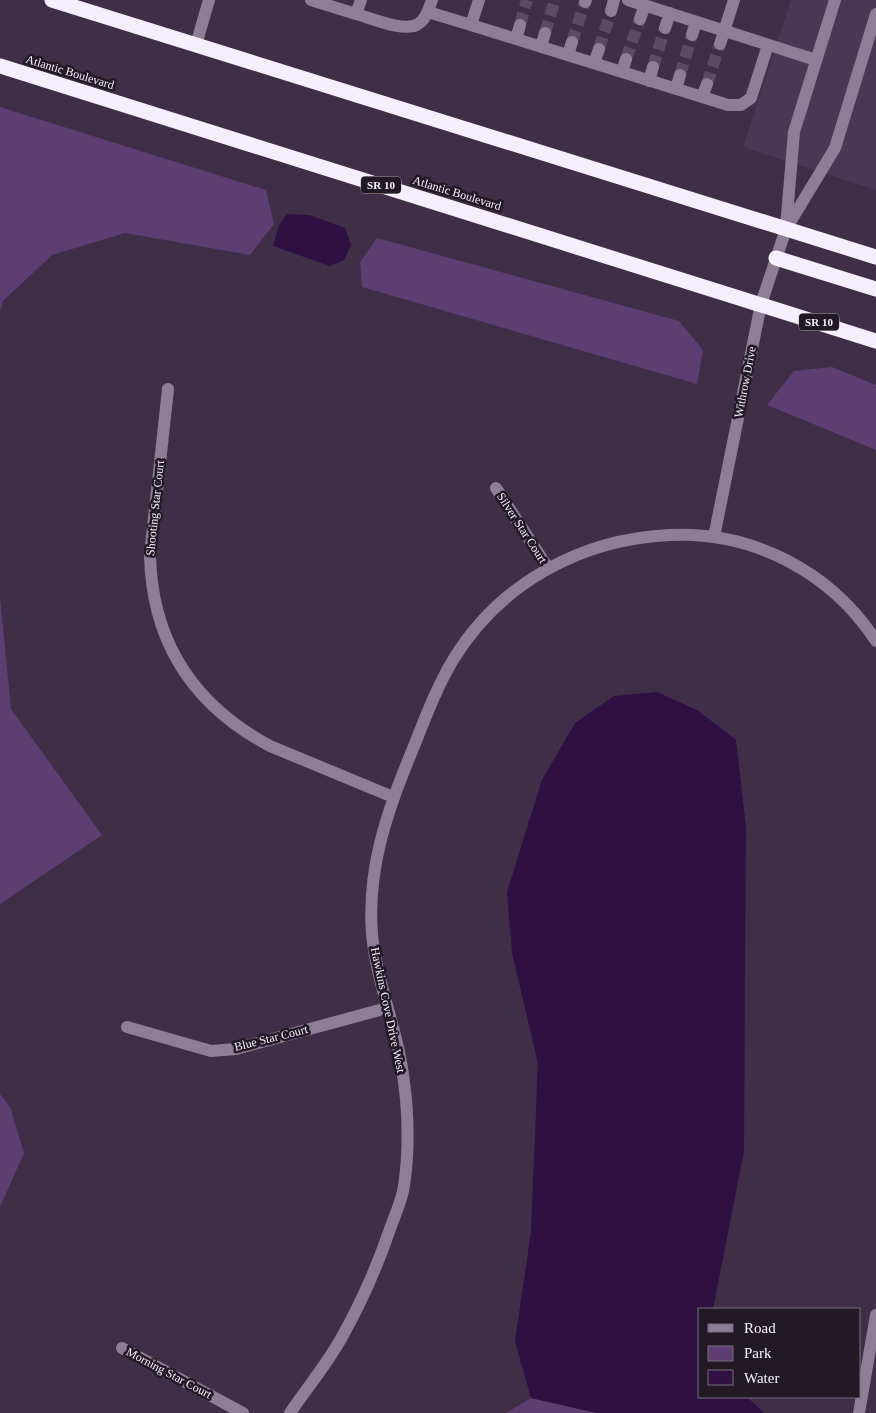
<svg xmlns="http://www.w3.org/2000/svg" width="876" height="1413" font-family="Georgia,serif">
	<rect width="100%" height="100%" fill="#3e2e48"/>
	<path fill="#4a3756" d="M791,0H876V190L743,147Z"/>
	<path fill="#5e3d72" d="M0,107L266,190L274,224L250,255L125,233L52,255L3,301L0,311Z
		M377,238L679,321L703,350L697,384L362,287L360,262Z
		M832,367L876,385V450L767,405L794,371Z
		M0,597L11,709L102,835L0,904Z
		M0,1094L10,1107L24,1153L0,1207Z
		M531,1398L597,1413H506Z"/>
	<path fill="#300f42" d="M287,214L309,215L345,228L351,245L344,260L330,266L273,246L279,225Z
		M657,692L697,710L736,740L746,827L744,1151L713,1309H700V1397H747L764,1413H597L531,1398L515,1341L531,1232L538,1063L512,953L507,892L542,780L575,723L614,696Z"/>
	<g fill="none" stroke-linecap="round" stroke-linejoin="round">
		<path stroke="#5a4b63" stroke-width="12" stroke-dasharray="12 6" stroke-linecap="butt" d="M520,25L527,0
			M545,33L555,0
			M572,42L585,2
			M599,49L611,11
			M626,59L640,19
			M653,67L665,28
			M680,75L692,35
			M707,84L720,44"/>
		<path stroke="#8d7d97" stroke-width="12" d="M311,0L356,14L361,0
			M479,0L471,25L728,105H741L751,98L768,45
			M628,0L816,60
			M585,2L586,0
			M611,11L614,0
			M428,12L471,25
			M356,14C371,18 405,33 418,24C426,20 429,8 432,0
			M640,19L645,5
			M665,28L670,13
			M692,35L696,22
			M516,39L520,25
			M720,44L734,0
			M196,45L209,0
			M541,47L545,33
			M568,55L572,42
			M594,63L599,49
			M622,72L626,59
			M649,81L653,67
			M676,89L680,75
			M702,97L707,84
			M786,227L794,132L835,0
			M168,389L150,555C152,642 193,705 270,746L393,797
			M496,488L548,568
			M714,537L761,304L786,229L835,148L876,14
			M127,1027L211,1051L236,1049L387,1008
			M122,1348L243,1413
			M290,1413C307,1388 327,1364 342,1337C361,1303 377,1267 390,1229C395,1215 402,1200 404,1186C410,1145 408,1102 401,1062C393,1018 376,978 372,934C367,871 386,814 410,756C423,724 435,690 453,660C500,583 581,539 670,535C753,531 831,572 876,641
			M859,1413L876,1315"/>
		<path stroke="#f5eefb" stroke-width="15" d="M52,0L876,257
			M0,66L876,341
			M776,258L876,289"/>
	</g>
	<g text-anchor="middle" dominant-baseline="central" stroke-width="5" stroke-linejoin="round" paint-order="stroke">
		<g fill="#211a25" stroke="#b8b0bd" stroke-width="1">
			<rect x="361" y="176.5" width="40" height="17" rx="4"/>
			<rect x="799" y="313.5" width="40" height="17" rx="4"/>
		</g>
		<g font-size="11" font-weight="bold" fill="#f8f0fe">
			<text x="381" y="185">SR 10</text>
			<text x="819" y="322">SR 10</text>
		</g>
		<g font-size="12" fill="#f8f0fe" stroke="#211a25">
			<text transform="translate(70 72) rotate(17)">Atlantic Boulevard</text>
			<text transform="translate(457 193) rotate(17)">Atlantic Boulevard</text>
			<text transform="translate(745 382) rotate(-79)">Withrow Drive</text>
			<text transform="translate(155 508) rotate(-84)">Shooting Star Court</text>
			<text transform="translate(522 528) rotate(57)">Silver Star Court</text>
			<text transform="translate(388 1010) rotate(78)">Hawkins Cove Drive West</text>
			<text transform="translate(271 1038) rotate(-14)">Blue Star Court</text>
			<text transform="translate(169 1373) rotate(28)">Morning Star Court</text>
		</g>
	</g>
	<rect x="698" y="1308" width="162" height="90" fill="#211a25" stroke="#77707c"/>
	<rect x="708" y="1324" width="25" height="8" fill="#8d7d97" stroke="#77707c"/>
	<text x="744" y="1333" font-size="15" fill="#f8f0fe">Road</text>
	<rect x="708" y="1346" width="25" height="15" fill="#5e3d72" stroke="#77707c"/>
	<text x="744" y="1358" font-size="15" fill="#f8f0fe">Park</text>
	<rect x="708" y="1370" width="25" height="15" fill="#300f42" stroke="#77707c"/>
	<text x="744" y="1383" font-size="15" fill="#f8f0fe">Water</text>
</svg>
